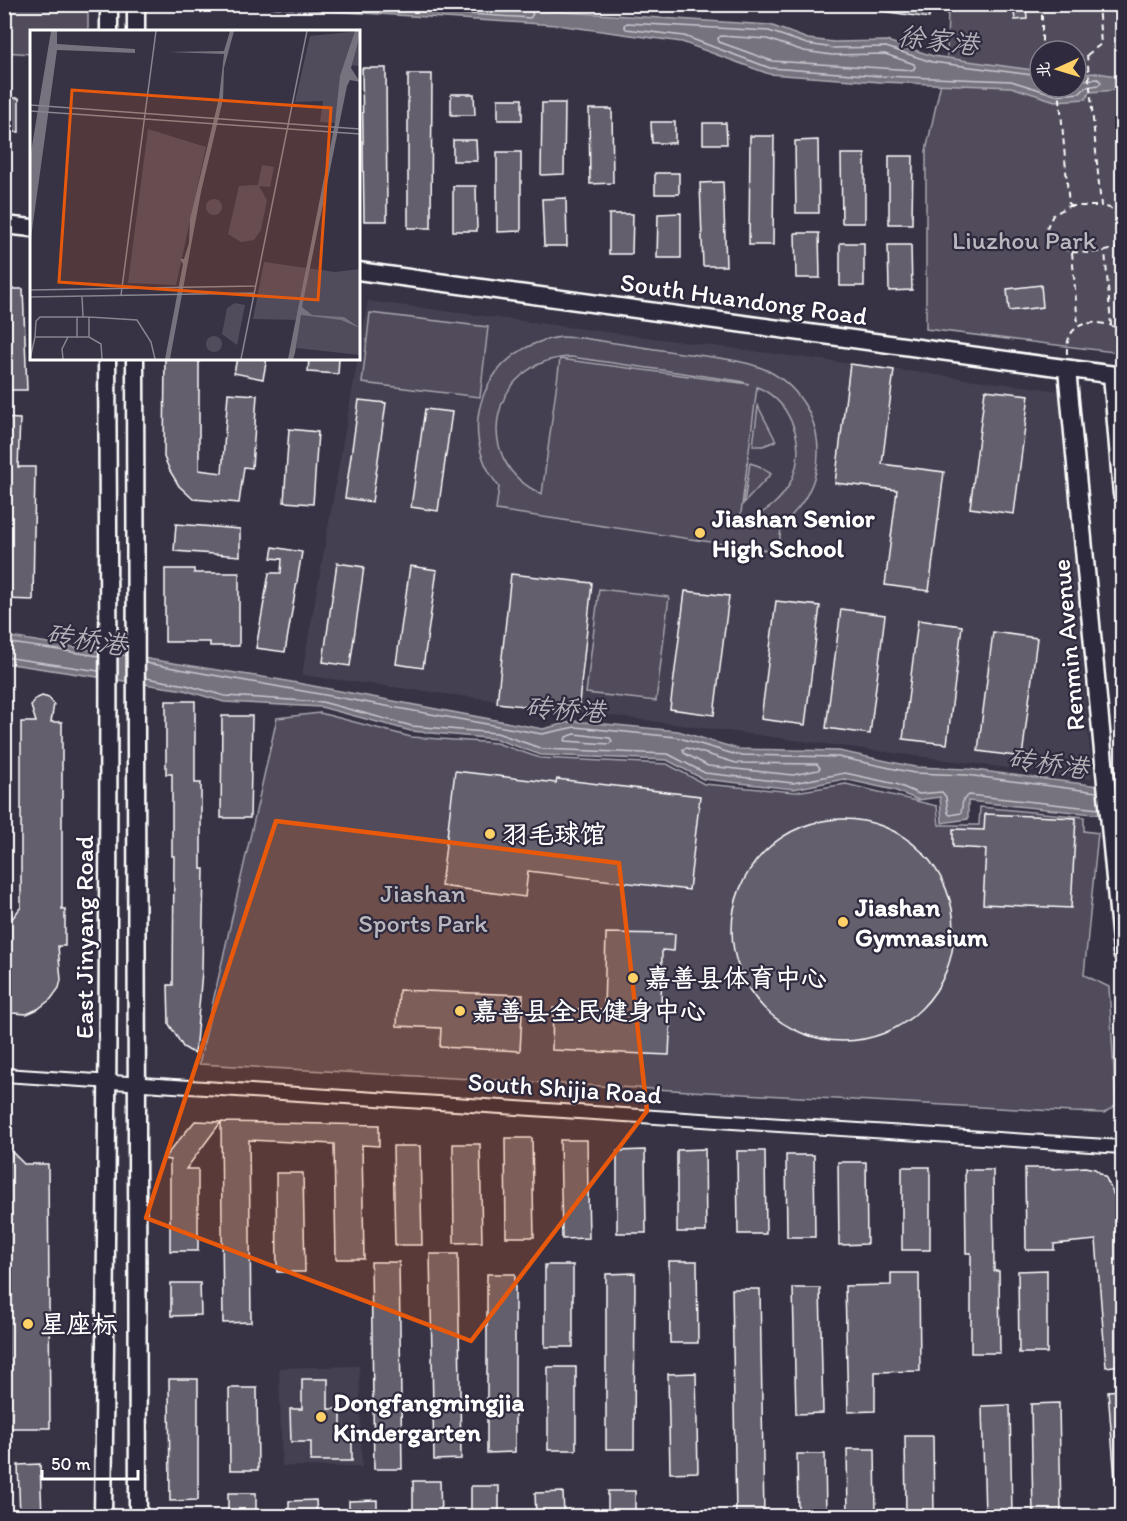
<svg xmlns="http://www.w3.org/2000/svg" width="1127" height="1521" font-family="Itim,'LXGW WenKai TC',sans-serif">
	<rect width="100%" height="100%" fill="#373345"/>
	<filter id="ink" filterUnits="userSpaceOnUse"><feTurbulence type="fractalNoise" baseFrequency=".0167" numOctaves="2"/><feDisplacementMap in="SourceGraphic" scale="12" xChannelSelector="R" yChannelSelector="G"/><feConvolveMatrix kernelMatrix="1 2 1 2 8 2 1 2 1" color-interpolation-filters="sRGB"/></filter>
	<g filter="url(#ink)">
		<path fill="#444051" d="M368,301L1060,391L1092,779L302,675Z
			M359,1366L362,1467L282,1466L279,1368Z"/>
		<path fill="#514c5c" stroke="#a8a6ae" stroke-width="1.5" fill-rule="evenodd" d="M4,5H88V31L32,32L31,54L5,52Z
			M948,5H1122V353L926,329V151L947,55ZM1040,51H1076V87H1040Z
			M370,313L488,327L480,397L362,383Z
			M561,337L582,338C615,343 648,348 681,353C705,356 730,358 753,365C791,376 817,411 818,450C819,481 803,509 778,527L781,529L778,552L496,510L499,487C452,428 486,346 561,337ZM571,357L739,381L749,384L560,359L542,494C468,462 491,359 571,357ZM757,387C770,392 782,403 788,415C813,458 788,511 740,521Z
			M758,406L776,441L763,446H753Z
			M750,463L759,466L771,474L744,503Z
			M599,589L669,597L656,701L586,693Z
			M320,713L411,737L496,743L540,758L667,764L704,784L795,792L846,784L937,806L939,825H979L980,807L1084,817V831L1098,833L1084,975L1109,987L1116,1105L1104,1113L1072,1112L199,1064L277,718Z"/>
		<path fill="#76737f" stroke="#adabb2" stroke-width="1.5" d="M515,5L565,12L770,25L808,39L834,42L887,41L933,56L1040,71V87H1076V74L1098,73L1122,77V102L1117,90L1089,92L1086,99L1055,101L1011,87L880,82L769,74L682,42L557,25L265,7L259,5Z
			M4,636L281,680L543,729L574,721L678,731L738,749L839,751L915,767L967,769L1122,789V817L968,801V819L942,823L940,797L918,800L894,790L844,779L794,789L703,779L667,760L541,755L496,739L411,731L321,707L224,702L184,690L5,663Z"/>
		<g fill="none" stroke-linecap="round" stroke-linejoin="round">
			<path stroke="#c8c7cc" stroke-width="1.5" d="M320,4L530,18L533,14L528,9V4
				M428,4L517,10L520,4
				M721,36L767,39L804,51L832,55L885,54L914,64L915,67L913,70L772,61L719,42L718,38Z
				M1040,76L932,62L886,47L834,48L807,44L769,31L627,23L624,25L626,29L684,36L770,68L880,76L1011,81L1056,95L1080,93L1086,87L1099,85L1101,82L1098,79L1076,80
				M4,642L99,656
				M4,657L99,671
				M146,663L542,734L575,727L676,737L737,755L838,757L914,773L966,775L1097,792
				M146,678L186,685L225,696L322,702L412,726L497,733L543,749L668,754L705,773L793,783L845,773L896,784L919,794L942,792L946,797L948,813L950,815L961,813L963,800L969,795L1099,809
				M575,734L610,738L612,741L609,744L565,741L566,737Z
				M687,748L736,763L817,764L820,768L818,770L793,775L708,766L684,753L683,749Z"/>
		</g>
		<path fill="#635f6d" stroke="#fff" stroke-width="1.5" d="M883,4H931L929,18L883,11Z
			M1013,4H1026L1027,19L1015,20Z
			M362,68H386L387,221H364Z
			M408,74H432L431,228H408Z
			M451,94H474L475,115H451Z
			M4,98H19V132H4Z
			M498,99H522V120H498Z
			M542,103H565L564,174L541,175Z
			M589,109H612L613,183L590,184Z
			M651,122H675V143H652Z
			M703,123H726L727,144H703Z
			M750,136H774L773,245H749Z
			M453,140H476L477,161H453Z
			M818,140L819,213H796L795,141Z
			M497,152H521V231L497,232Z
			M841,154H865V223H842Z
			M889,156H913L912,224H889Z
			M655,173H679V194H655Z
			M723,182L726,266H703L700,183Z
			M453,186H476L477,231H453Z
			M566,198L567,246H544L542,199Z
			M681,213V258H657L658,214Z
			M609,214H633L632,254H609Z
			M795,233H819L820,278H796Z
			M840,243H864V286H840Z
			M888,245H911L912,290L889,291Z
			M1041,285L1043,307L1009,311L1007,289Z
			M4,289H23L27,390H4Z
			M165,358H199V470L222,473L228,393L257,395L252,468L244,467L239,503L193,499L179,486L170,471L164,457Z
			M237,358H267L263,379L234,373Z
			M309,358H339L338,374L308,372Z
			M850,364L894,370L882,464L944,472L929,591L885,585L897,490L835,483Z
			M985,390L1029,395L1014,514L970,508Z
			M359,400L386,403L372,502L345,498Z
			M425,409L452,412L438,511L411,507Z
			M4,418L20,419L18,467H35L33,600L4,599Z
			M289,429L318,432L313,504L284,502Z
			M176,524L240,529V556L174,551Z
			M273,547L302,552L285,652L256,648L269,573H281L282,559L271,558Z
			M337,563L364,567L350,666L323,662Z
			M410,566L437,570L423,668L396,664Z
			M165,569H194V573H239V646H210V642H165Z
			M511,574L592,583L578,712L497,703Z
			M685,591L729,596L714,715L670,709Z
			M776,601L820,606L805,725L761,719Z
			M841,609L885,615L870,734L826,728Z
			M918,620L962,626L947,744L903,739Z
			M993,632L1037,638L1022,757L978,751Z
			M42,696L49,698L54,704L51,722H62V909H65V946H58L61,980L59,988L51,999L38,1009L27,1014L12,1013L4,1011V929L21,907V722H36L31,706L35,699Z
			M166,701H195V783H201V869H204L202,971L195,1054L183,1047L169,1024L168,985H173L174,856H172V774H166Z
			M222,716H252L250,818H221Z
			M455,771L556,783L557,779L700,796L689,890L528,871L525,897L441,886Z
			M985,814L1076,818L1071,908L983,904L986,849L953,847V829L984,830Z
			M732 930a111 111 0 1 1 222 0a111 111 0 1 1-222 0Z
			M606,933L675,934L674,951L662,950L661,1012H671L669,1055L552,1050L553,1008L604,1010Z
			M399,990L523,995L520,1051L440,1047L441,1028L397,1026Z
			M195,1121L221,1122L186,1169H198V1251H170V1160L163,1159Z
			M221,1122L379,1125V1146L362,1145L364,1259H336L334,1144L249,1140L251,1322L223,1323Z
			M505,1138H532L534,1237H506Z
			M560,1140H587L589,1238L562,1239Z
			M4,1144L24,1164H48L50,1428H9Z
			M453,1144H480L482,1242L454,1243Z
			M393,1146H420L422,1245H395Z
			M705,1149L706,1232H677V1150Z
			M645,1150L646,1233H617V1151Z
			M737,1151H765L766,1234H738Z
			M786,1155H814L815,1237H787Z
			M838,1162H866L867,1244L839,1245Z
			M902,1167H930V1250H902Z
			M1085,1167L1095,1169L1106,1178L1118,1204L1122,1239V1365L1106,1367L1096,1240L1054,1244V1250H1026L1025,1168H1053V1169Z
			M965,1170H993L994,1271H999L1000,1353H971V1253H966Z
			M276,1173H303L305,1272H277Z
			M430,1254H458L461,1459L434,1460Z
			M669,1261H697L698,1343H670Z
			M371,1262H399L402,1469H374Z
			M545,1265H573V1347H545Z
			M1047,1270V1353H1019L1018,1271Z
			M635,1273L634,1449H606V1274Z
			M891,1273H919L920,1371L875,1372V1411L848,1412L845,1286L891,1285Z
			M487,1274H515V1452L487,1453Z
			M171,1283H200L201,1315L171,1316Z
			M793,1288H820L823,1413L796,1414Z
			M732,1289H760L764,1516H736Z
			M548,1367H576V1450H548Z
			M696,1373L698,1472L670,1473L668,1374Z
			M169,1379H198V1500L170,1501Z
			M302,1379H328V1409H341V1439H352V1461H311V1442H291L290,1409H302Z
			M229,1388H257L258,1470H230Z
			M1122,1390V1479H1115L1108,1391Z
			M1059,1403L1061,1516H1033L1031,1404Z
			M1010,1405L1012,1516H985L982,1406Z
			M905,1436H933L934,1516H906Z
			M847,1449H875L876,1516H848Z
			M797,1454H825L826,1516H798Z
			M40,1464L42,1516H20L18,1465Z
			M413,1481H440L441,1516H413Z
			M471,1486H499V1516H471Z
			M608,1491H635V1516H608Z
			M563,1492L564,1516H536L535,1493Z
			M228,1493H256V1516H228Z
			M316,1500L317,1516H289V1501Z
			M377,1500V1516H349V1501Z"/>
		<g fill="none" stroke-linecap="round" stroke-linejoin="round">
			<defs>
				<path id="street" d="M4,1075L1122,1147"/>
				<path id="secondary" d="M109,32V4
					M136,32V4
					M4,225L32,228
					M358,271L1122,376
					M135,358L138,1516
					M1067,369L1122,953
					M1112,375L1122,494
					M103,1516C108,1130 110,745 107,358"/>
			</defs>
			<use href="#street" stroke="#fff" stroke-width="16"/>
			<use href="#secondary" stroke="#fff" stroke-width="21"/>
			<path stroke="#fff" stroke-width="2" stroke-dasharray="6 4.5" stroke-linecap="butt" d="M1042,4V48L1047,51
				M1087,55L1101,44L1098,4
				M1076,56L1087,55L1101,206L1110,208L1122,220
				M1059,87L1069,206L1053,215L1047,227C1052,242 1057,246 1072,252L1078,326
				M1069,206H1101
				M1072,252L1089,253L1105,251
				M1111,325L1105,251L1115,249L1122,243
				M1067,354C1065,318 1097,318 1122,330"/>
			<use href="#street" stroke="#2f2a3d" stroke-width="12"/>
			<use href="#secondary" stroke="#2f2a3d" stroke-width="16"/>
		</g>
	</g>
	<path fill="#e8590c" fill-opacity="0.2" stroke="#e8590c" stroke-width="4.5" stroke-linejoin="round" d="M276,821L619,863L647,1111L471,1341L146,1218Z"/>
	<g fill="#ffd166" stroke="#2f2a3d" stroke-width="2">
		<circle cx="700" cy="533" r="6"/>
		<circle cx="490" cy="834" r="6"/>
		<circle cx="843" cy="922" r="6"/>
		<circle cx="633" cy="978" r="6"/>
		<circle cx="460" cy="1011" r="6"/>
		<circle cx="28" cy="1324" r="6"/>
		<circle cx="321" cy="1417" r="6"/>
	</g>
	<g text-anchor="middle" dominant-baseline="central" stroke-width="4.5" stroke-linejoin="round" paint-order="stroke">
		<g font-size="26" fill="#b9b7be" stroke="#2f2a3d">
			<text x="1024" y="240">Liuzhou Park</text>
			<text x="423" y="893">Jiashan<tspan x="423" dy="30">Sports Park</tspan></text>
		</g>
		<g font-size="26" fill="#fff" stroke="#2f2a3d">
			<text transform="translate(744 299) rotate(8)">South Huandong Road</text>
			<text transform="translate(1068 645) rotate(-95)">Renmin Avenue</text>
			<text transform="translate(84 937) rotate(-90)">East Jinyang Road</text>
			<text transform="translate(565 1088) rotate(4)">South Shijia Road</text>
		</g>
		<g font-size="26" font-weight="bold" fill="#fff" stroke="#2f2a3d" text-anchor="start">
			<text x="712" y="518">Jiashan Senior<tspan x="712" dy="30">High School</tspan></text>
			<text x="502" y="834">羽毛球馆</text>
			<text x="855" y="907">Jiashan<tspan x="855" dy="30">Gymnasium</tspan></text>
			<text x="645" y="978">嘉善县体育中心</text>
			<text x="472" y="1011">嘉善县全民健身中心</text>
			<text x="40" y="1324">星座标</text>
			<text x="333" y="1402">Dongfangmingjia<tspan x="333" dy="30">Kindergarten</tspan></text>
		</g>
		<g font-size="27" font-style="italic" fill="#b4b2b9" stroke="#2f2a3d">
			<text transform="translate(938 40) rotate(7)">徐家港</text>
			<text transform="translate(86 639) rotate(9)">砖桥港</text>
			<text transform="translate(565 709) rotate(4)">砖桥港</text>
			<text transform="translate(1048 763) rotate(8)">砖桥港</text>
		</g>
	</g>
	<g transform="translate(30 30)">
		<rect width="330" height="330" fill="#373345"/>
		<path d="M330,1V36L315,35L305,93L290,92L293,71L265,72L280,6ZM118,99L176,117L146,255L98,253ZM232,135L244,137L240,157L229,156L237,170L231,200L224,210L211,212L198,204L209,156L228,155ZM176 177a8 8 0 1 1 16 0a8 8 0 1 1-16 0ZM234,232L305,242L330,239V325L266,318L269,290L223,289ZM205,273L215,275L207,315L192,304L197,278ZM176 314a8 8 0 1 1 16 0a8 8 0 1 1-16 0Z" fill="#514c5c"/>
		<path d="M21,1H27V14L105,19V23L27,20L0,215V128ZM200,1H204L194,38L193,69L171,162L140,329H135L153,234L150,229H154L159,213L160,189L189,68L194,24L139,22L194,21ZM325,1H330V5L321,38L330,52L320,50L317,56L272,277L282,285L314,287L330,298L311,290L271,285L265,323L263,329H258L305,93L310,46Z" fill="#76737f"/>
		<path fill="none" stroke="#87858f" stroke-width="1.5" d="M0,75L330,99M0,81L330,104M0,260L226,256M91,265L126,1M0,267L224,263M53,287H59V307M59,287L107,290L121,312L125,329M38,307H5L6,291L10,287H47M47,307V287H53L52,266M0,329L5,307M33,329L32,319L38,307H59L71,314L72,329M211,329L277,1"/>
		<path fill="#e8590c" fill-opacity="0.15" stroke="#e8590c" stroke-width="3" d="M42,60L301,78L288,270L29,252Z"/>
		<rect width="330" height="330" fill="none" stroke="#fff" stroke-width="3"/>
	</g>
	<rect width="1127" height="1521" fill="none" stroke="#2f2a3d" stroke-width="24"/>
	<rect x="12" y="12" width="1103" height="1497" fill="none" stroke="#fff" stroke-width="2" filter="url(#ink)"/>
	<g transform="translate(1058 69) rotate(266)"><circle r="28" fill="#2f2a3d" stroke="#827f8b" stroke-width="1.5"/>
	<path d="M0-4.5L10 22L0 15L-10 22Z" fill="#ffd166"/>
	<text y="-9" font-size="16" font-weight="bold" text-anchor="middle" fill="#ffffff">北</text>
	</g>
	<path d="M42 1470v9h96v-9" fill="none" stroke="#ffffff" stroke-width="3"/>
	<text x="51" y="1470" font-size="18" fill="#ffffff" stroke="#2f2a3d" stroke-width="4.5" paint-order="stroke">50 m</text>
</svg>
